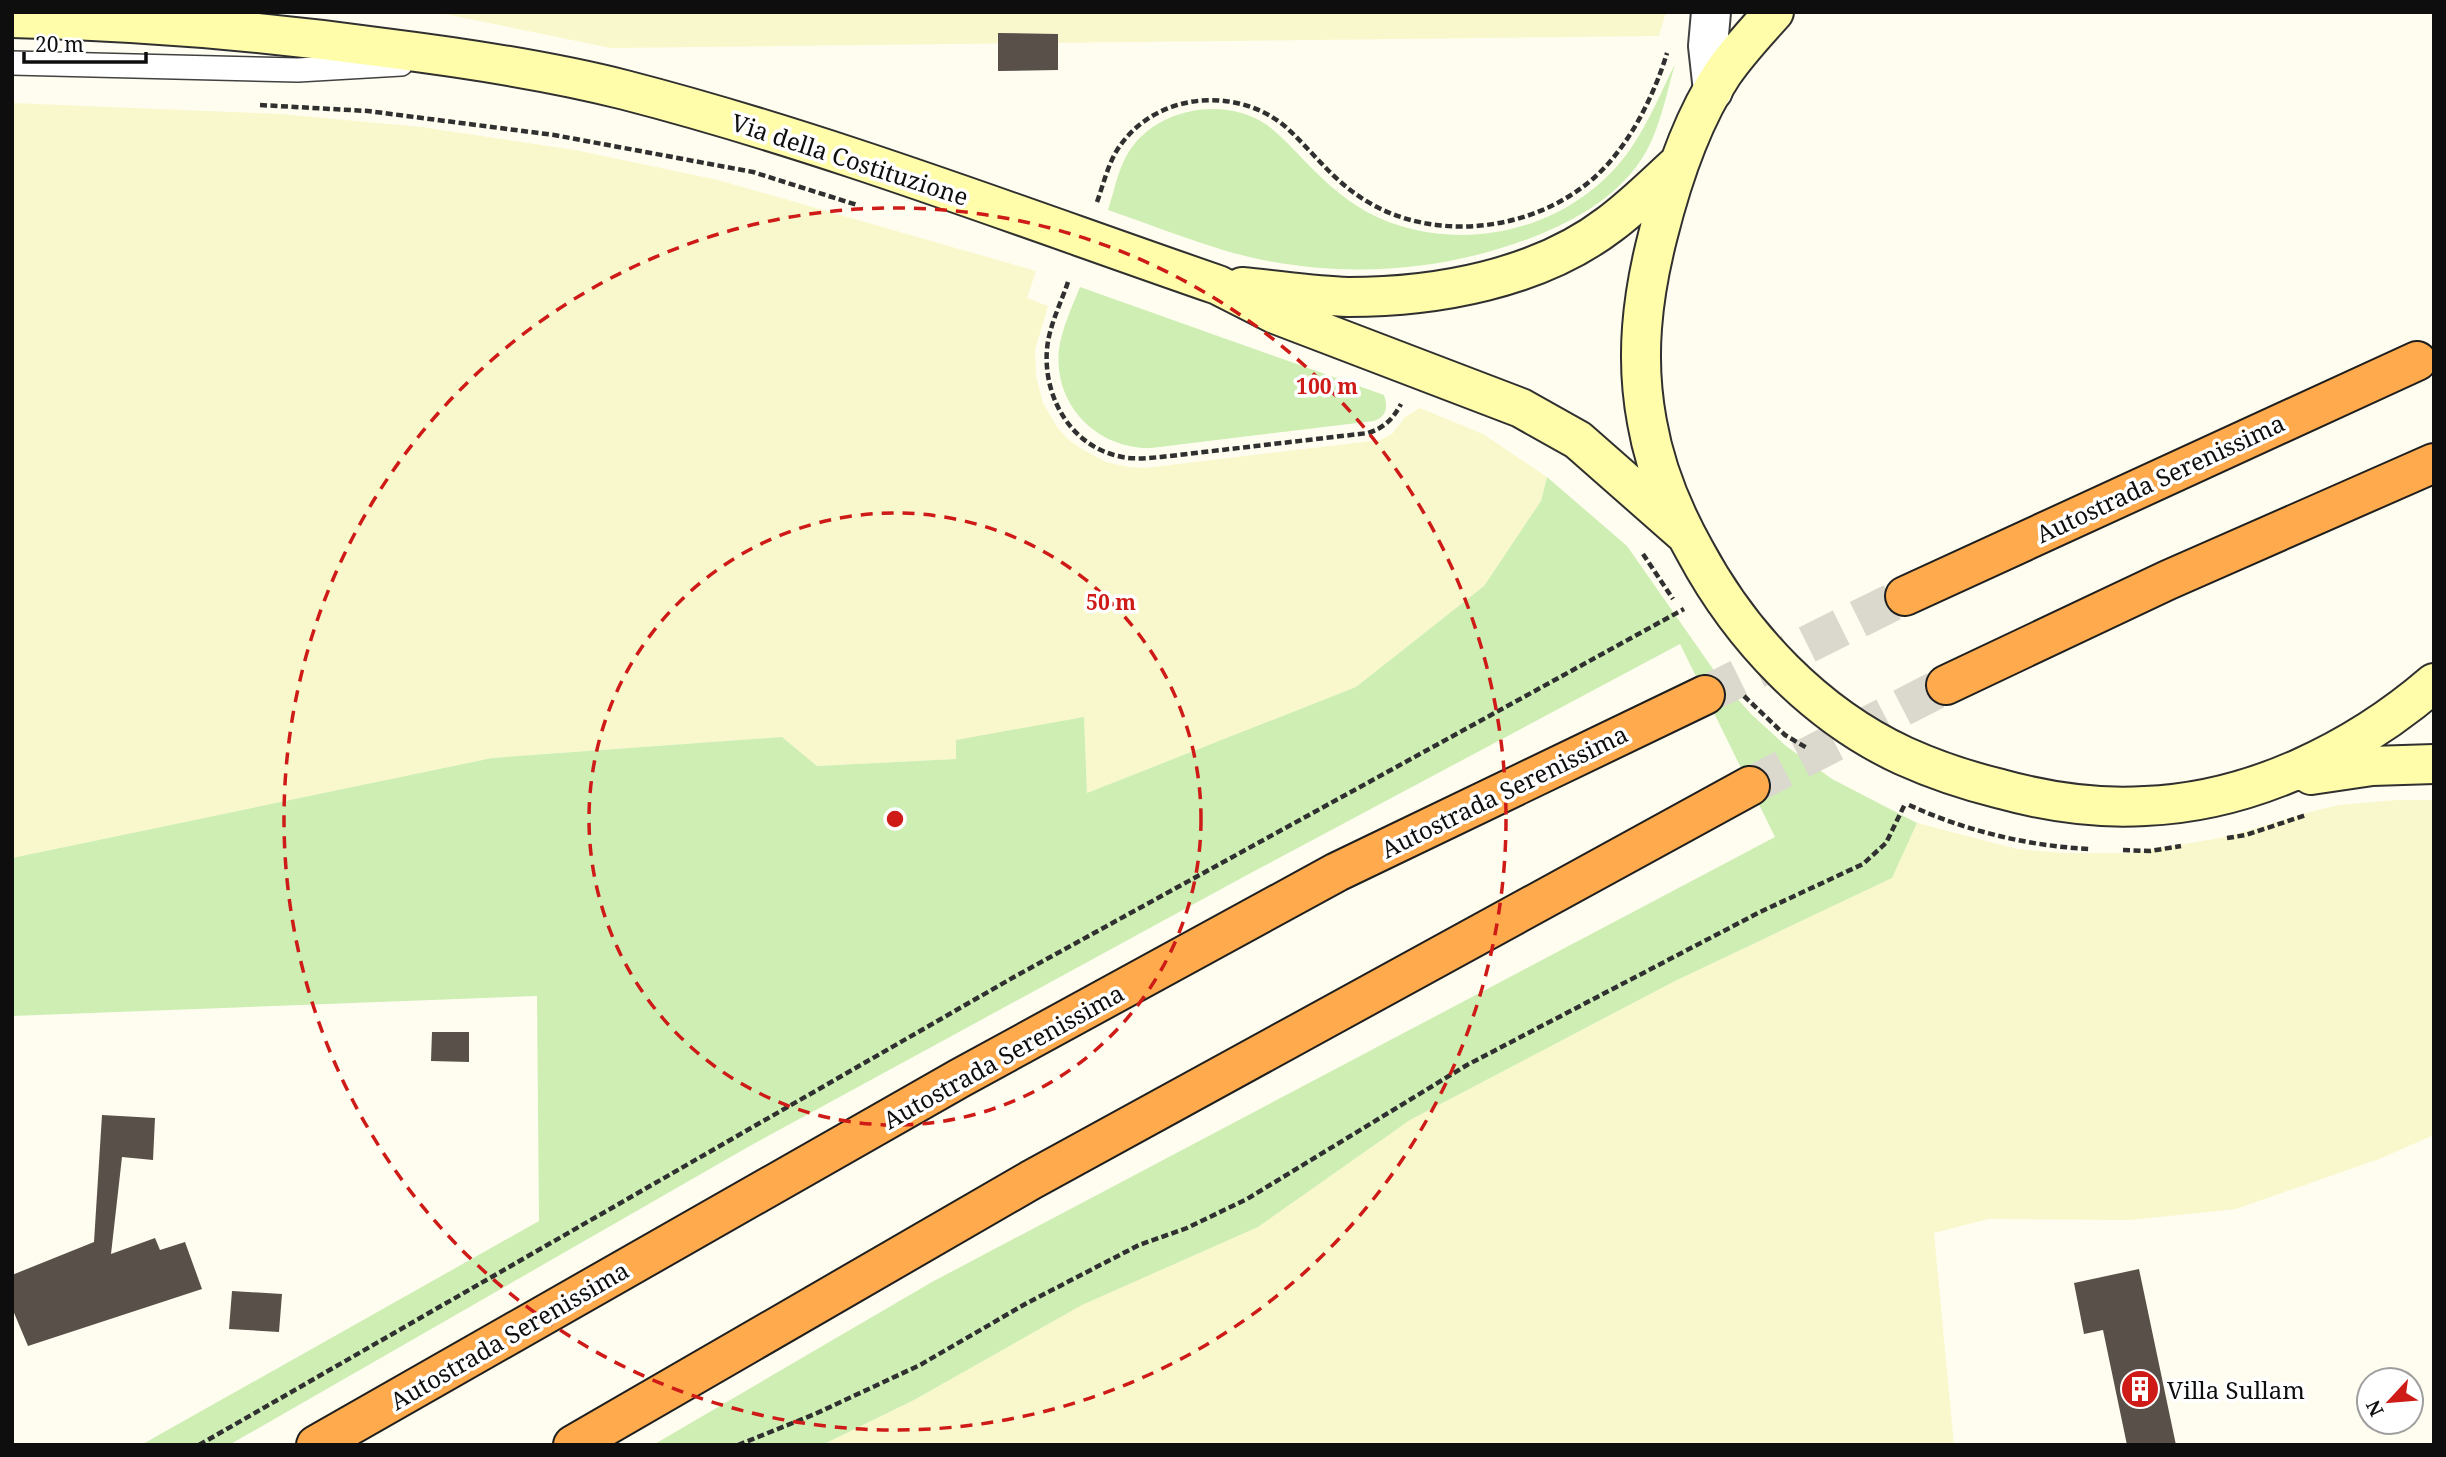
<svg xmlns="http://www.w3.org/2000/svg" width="2446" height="1457" font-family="'Noto Serif',serif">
	<rect width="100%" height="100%" fill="#fffdef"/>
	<path fill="#f9f8cc" d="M435,12H1666L1659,36L611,48Z
		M12,103L281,114L421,127L575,150L718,180L1036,271L1027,298L1048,306L1035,350L1036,376L1043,403L1057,427L1068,439L1080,448L1106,462L1129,467L1145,468L1380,440L1392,434L1405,417L1420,408L1483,434L1547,477L1541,501L1484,586L1356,687L1087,793L1084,718L956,740V759L817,766L782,737L492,758L12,858Z
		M2397,800H2434V1135L2379,1159L2236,1209L2130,1220L1988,1219L1934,1233L1954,1445H822L914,1400L1082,1305L1258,1227L1410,1120L1675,981L1892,878L1917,823L2017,849L2064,853H2131L2226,837L2310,812L2339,805Z"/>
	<path fill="#ceeeb4" d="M1675,64C1667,91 1661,124 1647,150C1623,194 1577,220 1531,238C1433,275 1325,280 1223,250C1184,238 1146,223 1108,210C1115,189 1119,163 1133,146C1162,107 1227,97 1267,125C1278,133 1288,144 1298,154C1319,176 1340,197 1367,212C1455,259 1574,232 1631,148C1649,122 1661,92 1675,64Z
		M1080,287L1384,395C1388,407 1387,416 1374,421L1151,448C1097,449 1053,405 1059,349C1062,328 1072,307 1080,287Z
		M1547,477L1627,546L1720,679L1751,714L1786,746L1832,779L1917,823L1892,878L1675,981L1410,1120L1258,1227L1082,1305L914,1400L822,1445H653L932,1282L1775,837L1680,644L1247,875L748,1147L229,1445H141L539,1221L537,996L12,1016V858L492,758L782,737L817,766L956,759V740L1084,717L1087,793L1356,687L1484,586L1541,501Z"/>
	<path fill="#585049" d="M998,33L1058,34V70L998,71Z
		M432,1032H469V1062L431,1061Z
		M102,1115L155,1118L153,1160L122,1157L111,1254L155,1238L160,1250L185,1242L202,1289L28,1346L12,1308V1275L94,1242Z
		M2139,1269L2176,1445H2127L2103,1330L2084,1334L2074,1283Z
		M232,1291L282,1294L279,1332L229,1329Z"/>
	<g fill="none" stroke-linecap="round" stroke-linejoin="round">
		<path stroke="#dbd9cd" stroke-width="38" stroke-dasharray="38 19" stroke-linecap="butt" d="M1705,695L1905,596
			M1750,786L1946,685"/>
		<defs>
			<path id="service" d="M12,63L298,70L401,64"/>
			<path id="tertiary" d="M1711,12L1708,46L1713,91"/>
			<path id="secondary" d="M1774,12C1756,32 1738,51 1723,73C1691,121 1672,179 1658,235C1642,297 1635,358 1647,422C1655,468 1672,510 1695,551C1741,637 1815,715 1904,756C1935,770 1968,781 2001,789C2048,802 2095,809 2145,806C2251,802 2355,751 2434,683
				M12,18C137,21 261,31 385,48C465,58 546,70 625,90C826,142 1021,217 1218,285L1275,314L1521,408L1578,440L1686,535
				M1242,287C1277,290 1313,296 1348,297C1436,297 1538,279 1610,224C1634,206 1656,184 1678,164
				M2311,775L2372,766L2434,764"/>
			<path id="motorway" d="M1905,596L2417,361
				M1946,685L2168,580L2434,463
				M316,1445L960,1078L1337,872L1705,695
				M573,1445L1031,1180L1750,786"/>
		</defs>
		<use href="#service" stroke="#414141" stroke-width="26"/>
		<use href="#tertiary" stroke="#414141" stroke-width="42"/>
		<use href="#secondary" stroke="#303030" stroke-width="42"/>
		<use href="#motorway" stroke="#1f1f1f" stroke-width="42"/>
		<path stroke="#303030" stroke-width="4.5" stroke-dasharray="7 3.5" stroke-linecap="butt" d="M260,105L368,111L554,135L753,172L857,205
			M1097,202C1104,183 1109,159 1122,143C1160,92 1239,86 1287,128C1318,157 1334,183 1373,205C1443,243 1538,229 1596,176C1629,146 1654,96 1667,53
			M1068,282C1061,303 1049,326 1047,349C1043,396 1070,445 1118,456C1132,460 1147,458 1161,457L1368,433C1384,428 1393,419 1401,404
			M1643,554L1673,599
			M1744,696L1785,735L1807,748
			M1909,805C1966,831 2028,846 2090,849
			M2227,838L2246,835L2306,815
			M2123,850L2150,851L2181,846
			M199,1445L1014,977L1684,609
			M738,1445L815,1414L920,1365L1027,1303L1139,1245L1187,1228L1247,1199L1467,1065L1760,912L1863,864L1886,843L1905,804"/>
		<use href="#service" stroke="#fff" stroke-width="23"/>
		<use href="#tertiary" stroke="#fff" stroke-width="38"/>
		<use href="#secondary" stroke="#fffcaa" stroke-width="38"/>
		<use href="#motorway" stroke="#ffab4d" stroke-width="38"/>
	</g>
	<g fill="none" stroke="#ce1b17" stroke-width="3.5" stroke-dasharray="12 9">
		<circle cx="895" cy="819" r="306"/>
		<circle cx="895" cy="819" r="611"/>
	</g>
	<defs>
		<symbol id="building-disc" viewBox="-11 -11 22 22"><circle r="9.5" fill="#ce1b17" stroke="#fff"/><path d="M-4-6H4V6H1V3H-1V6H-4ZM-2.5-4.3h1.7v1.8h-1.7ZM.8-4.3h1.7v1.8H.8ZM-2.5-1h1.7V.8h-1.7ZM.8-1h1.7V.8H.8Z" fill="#fff"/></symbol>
	</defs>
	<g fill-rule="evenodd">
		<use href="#building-disc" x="2118" y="1367" width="44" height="44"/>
	</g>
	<g text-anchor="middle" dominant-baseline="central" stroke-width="7" stroke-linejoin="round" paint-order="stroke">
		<g font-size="24" fill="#0e0e0e" stroke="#fff">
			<text transform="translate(850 159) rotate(18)">Via della Costituzione</text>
			<text transform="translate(2160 478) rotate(-25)">Autostrada Serenissima</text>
			<text transform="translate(1504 791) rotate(-26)">Autostrada Serenissima</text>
			<text transform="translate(1003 1056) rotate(-29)">Autostrada Serenissima</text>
			<text transform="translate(509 1335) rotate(-30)">Autostrada Serenissima</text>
		</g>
		<g font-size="24" fill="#0e0e0e" stroke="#fff" text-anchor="start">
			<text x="2167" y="1389">Villa Sullam</text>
		</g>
	</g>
	<circle cx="895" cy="819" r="10" fill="#ce1b17" stroke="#fff" stroke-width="3.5"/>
	<g font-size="21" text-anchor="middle" font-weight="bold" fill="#ce1b17" stroke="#fff" stroke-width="7" stroke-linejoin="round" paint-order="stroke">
		<text x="1327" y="394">100 m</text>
		<text x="1111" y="610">50 m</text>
	</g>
	<rect width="2446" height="1457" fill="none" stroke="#0e0e0e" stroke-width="28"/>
	<g transform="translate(2390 1401) rotate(244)"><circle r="33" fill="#ffffff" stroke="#9f9f9f" stroke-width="2"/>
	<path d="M0-5L12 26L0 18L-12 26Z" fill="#ce1b17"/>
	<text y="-10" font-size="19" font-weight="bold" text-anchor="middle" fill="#0e0e0e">N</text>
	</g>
	<path d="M24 52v10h122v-10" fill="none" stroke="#0e0e0e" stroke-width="3.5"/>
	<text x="35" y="52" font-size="21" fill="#0e0e0e" stroke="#ffffff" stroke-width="5" paint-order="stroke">20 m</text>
</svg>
